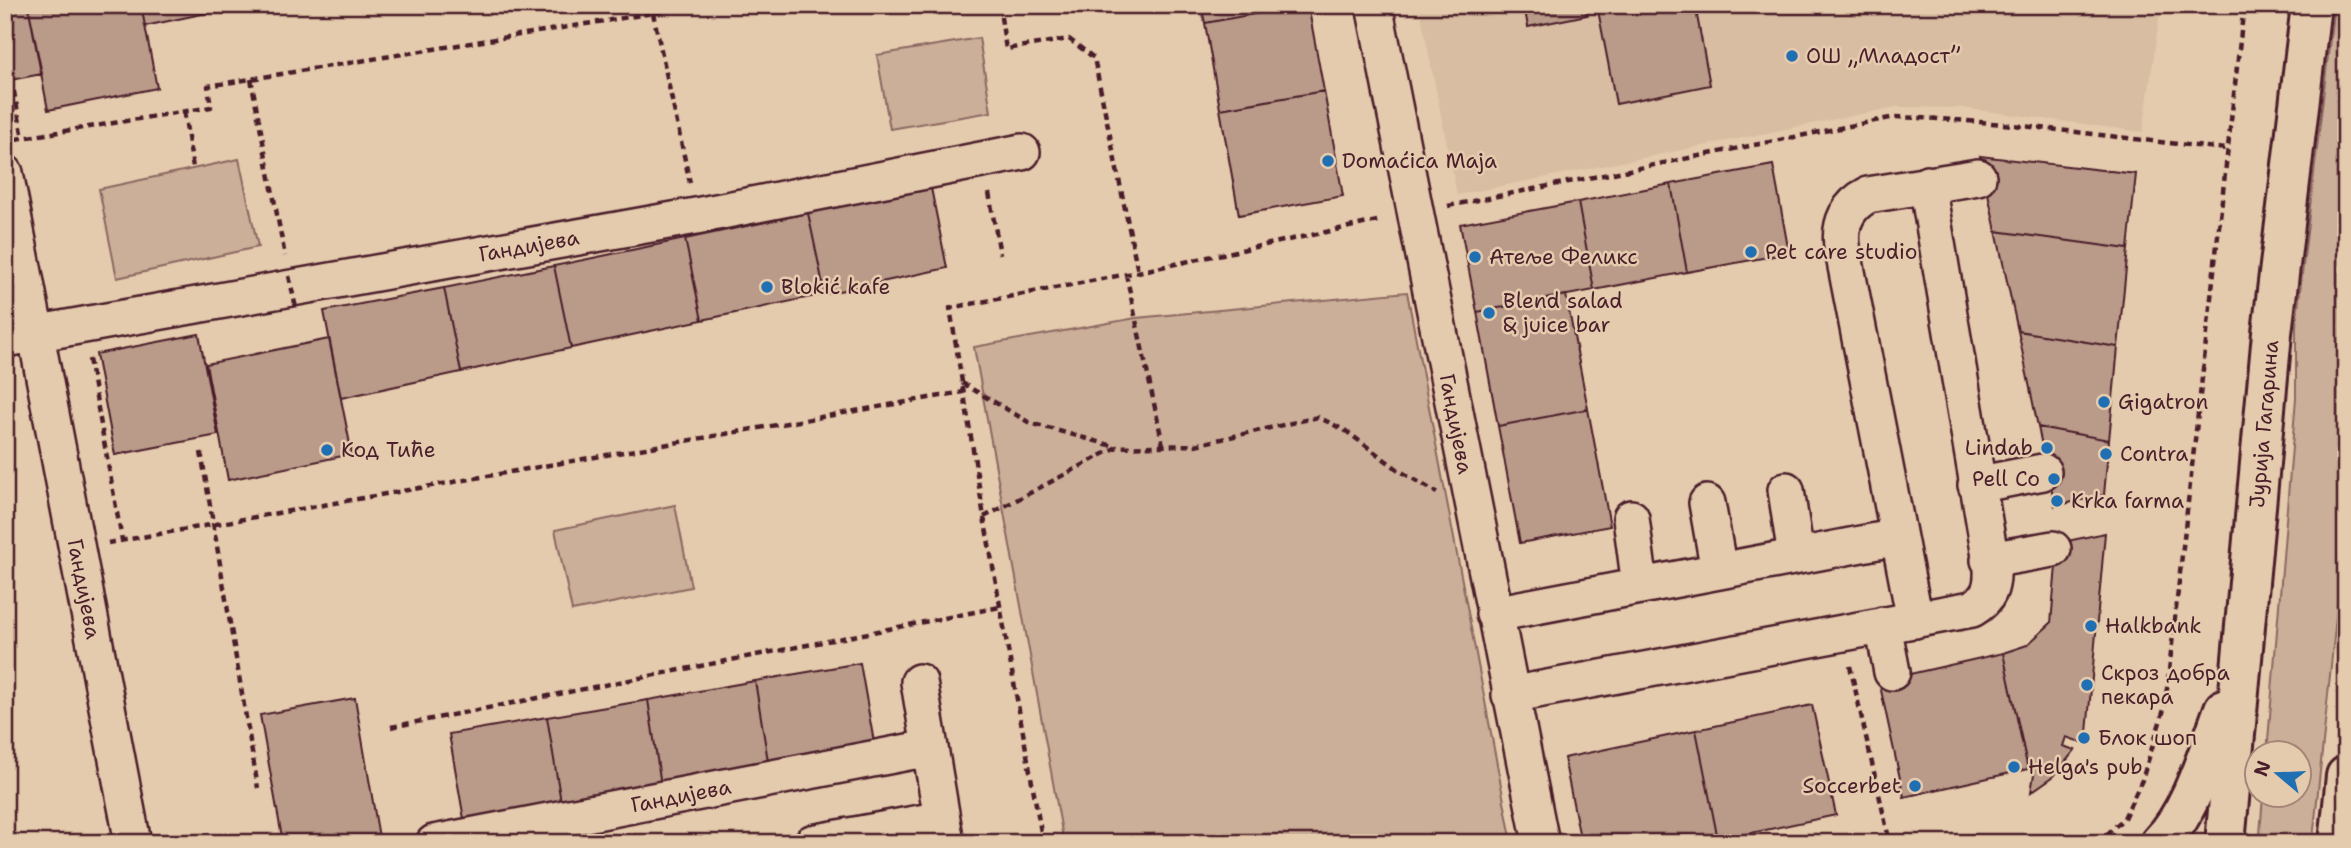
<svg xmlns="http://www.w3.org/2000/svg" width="2351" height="848" font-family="'Shantell Sans',sans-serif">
	<rect width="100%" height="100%" fill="#e5cbad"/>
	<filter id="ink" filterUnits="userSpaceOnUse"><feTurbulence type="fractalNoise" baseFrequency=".0143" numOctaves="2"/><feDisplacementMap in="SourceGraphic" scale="14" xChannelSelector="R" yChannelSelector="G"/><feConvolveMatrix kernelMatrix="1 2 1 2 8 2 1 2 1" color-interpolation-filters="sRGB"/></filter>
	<g filter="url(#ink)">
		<path fill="#d8bda2" d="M1419,5H2161L2143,132L1962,108L1896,107L1457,195Z"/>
		<path fill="#ccaf98" stroke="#8b6762" stroke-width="2" d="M2334,5H2346V521L2313,839L2260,834L2263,796H2298V754L2267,753L2296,398V325Z
			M979,38L991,112L890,129L877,55Z
			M239,159L258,247L117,278L99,189Z
			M1407,292L1512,843H1064L974,347L1136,318Z
			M675,505L691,587L572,611L555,530Z"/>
		<path fill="#ba9b89" stroke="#4a1f2b" stroke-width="2" d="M5,5H28L42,74L5,81Z
			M28,5H141L157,88L48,110Z
			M141,5H244L145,26Z
			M1201,5H1303L1205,23Z
			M1303,5H1308L1324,91L1220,109L1205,23Z
			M1524,5H1584L1587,15L1528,27Z
			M1597,5H1695L1710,85L1616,104Z
			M1324,91L1343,196L1239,215L1220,109Z
			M1980,156L2136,174L2128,249L1996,231Z
			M1773,165L1789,253L1687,272L1671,184Z
			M1671,184L1687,272L1594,290L1578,202Z
			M931,188L947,268L825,294L808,213Z
			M1578,202L1594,290L1477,312L1460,224Z
			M808,213L825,294L702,320L685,239Z
			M1996,231L2128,249L2118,347L2018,331Z
			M685,239L702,320L571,348L554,266Z
			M554,266L571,348L461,372L444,288Z
			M444,288L461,372L341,398L324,311Z
			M1566,295L1588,409L1498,426L1477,312Z
			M2018,331L2118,347L2109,440L2038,427Z
			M199,334L218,435L115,455L96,354Z
			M329,339L352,454L228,480L206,364Z
			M1588,409L1610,526L1520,543L1498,426Z
			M2038,427L2109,440L2104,495L2055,506Z
			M2105,533L2086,744L2066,737L2063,746L2075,750L2054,776L2031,792L2034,774L2032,764L2027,765L2003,653L2027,645L2051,623L2058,543Z
			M2003,653L2028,769L1904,797L1879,681Z
			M860,663L875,748L769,767L755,681Z
			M755,681L769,767L661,785L648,700Z
			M355,698L380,843H283L260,715Z
			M648,700L661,785L561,802L547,717Z
			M1812,705L1836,815L1718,840L1696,730Z
			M547,717L561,802L464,819L449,734Z
			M1696,730L1718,840L1706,843H1581L1564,758Z"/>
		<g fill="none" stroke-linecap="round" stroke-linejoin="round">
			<defs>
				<path id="minor" d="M1374,5L1541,843
					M5,173L133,843
					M11,338L696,216L1022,152
					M1976,485L2043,472
					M1786,490L1796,556
					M1707,503L1719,571
					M1631,518L1640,586
					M1989,560L2053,549
					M1494,614L1898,537
					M1915,620L1842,246C1839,223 1848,205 1868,195L1978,177
					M1883,625L1892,672
					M919,682L946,843
					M1510,695L1972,609C1989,599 1993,587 1992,568L1927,184
					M434,843L929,748
					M812,843L942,819"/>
				<path id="major" d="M2160,843C2192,811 2208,751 2224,709
					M2225,843L2272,333L2311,5
					M2339,843L2346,776"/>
			</defs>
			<use href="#minor" stroke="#4a1f2b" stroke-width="40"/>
			<use href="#major" stroke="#4a1f2b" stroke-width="44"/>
			<path stroke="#4a1f2b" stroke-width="4.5" stroke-dasharray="7 5" stroke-linecap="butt" d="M999,5L1006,49L1069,39L1094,58L1138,272
				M653,13L690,183
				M251,79L285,256
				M5,88L13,87L23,138
				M184,112L193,168
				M16,139L211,107L208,86L702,5
				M989,193L1000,254
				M1448,206L1895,117C2007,120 2117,139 2228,149
				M1126,274L1163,445
				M89,359L122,540
				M962,383L1030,423L1117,447
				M201,452L258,788
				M984,517L1117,447L1195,445L1318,417L1346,431L1400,471L1437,493
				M108,543L963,392
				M1850,666L1890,843
				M391,727L1000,607
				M1043,843L984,517L950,308L1138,272L1382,220
				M2098,843L2124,818L2142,780L2165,706L2244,5
				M2293,843V841"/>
			<use href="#minor" stroke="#e5cbad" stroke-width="35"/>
			<use href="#major" stroke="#e5cbad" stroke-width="38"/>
			<path stroke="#4a1f2b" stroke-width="4.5" stroke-dasharray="7 5" stroke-linecap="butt" d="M289,276L296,308"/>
		</g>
	</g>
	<g fill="#1f6fb2" stroke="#e5cbad" stroke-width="2.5">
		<circle cx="1792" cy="56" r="7"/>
		<circle cx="1328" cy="161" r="7"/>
		<circle cx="1751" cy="252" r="7"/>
		<circle cx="1475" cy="257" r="7"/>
		<circle cx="767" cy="287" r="7"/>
		<circle cx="1489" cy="313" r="7"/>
		<circle cx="2104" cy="402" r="7"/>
		<circle cx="2047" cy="448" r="7"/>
		<circle cx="327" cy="450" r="7"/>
		<circle cx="2106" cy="454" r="7"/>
		<circle cx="2054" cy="479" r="7"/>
		<circle cx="2057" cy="501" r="7"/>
		<circle cx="2091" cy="626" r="7"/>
		<circle cx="2087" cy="685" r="7"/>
		<circle cx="2084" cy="738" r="7"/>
		<circle cx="2014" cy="767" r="7"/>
		<circle cx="1915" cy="786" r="7"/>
	</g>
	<g text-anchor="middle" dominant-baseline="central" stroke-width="5" stroke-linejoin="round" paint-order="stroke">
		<g font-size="21" fill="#4a1f2b" stroke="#e5cbad" text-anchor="start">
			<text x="1806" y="56">ОШ „Младост”</text>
			<text x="1342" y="161">Domaćica Maja</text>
			<text x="1765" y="252">Pet care studio</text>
			<text x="1489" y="257">Атеље Феликс</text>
			<text x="781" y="287">Blokić kafe</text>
			<text x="1503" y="301">Blend salad<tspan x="1503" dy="24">&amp; juice bar</tspan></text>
			<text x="2118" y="402">Gigatron</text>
			<text x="2033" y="448" text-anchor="end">Lindab</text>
			<text x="341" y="450">Код Тиће</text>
			<text x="2120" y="454">Contra</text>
			<text x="2040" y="479" text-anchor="end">Pell Co</text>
			<text x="2071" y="501">Krka farma</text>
			<text x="2105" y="626">Halkbank</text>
			<text x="2101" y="673">Скроз добра<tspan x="2101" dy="24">пекара</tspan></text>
			<text x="2098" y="738">Блок шоп</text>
			<text x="2028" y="767">Helga's pub</text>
			<text x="1901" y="786" text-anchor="end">Soccerbet</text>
		</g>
		<g font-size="21" fill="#4a1f2b" stroke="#e5cbad">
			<text transform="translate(529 246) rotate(-10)">Гандијева</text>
			<text transform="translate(1456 424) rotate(79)">Гандијева</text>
			<text transform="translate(2264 424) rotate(-85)">Јурија Гагарина</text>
			<text transform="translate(84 589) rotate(79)">Гандијева</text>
			<text transform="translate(681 796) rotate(-11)">Гандијева</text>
		</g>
	</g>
	<rect width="2351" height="848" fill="none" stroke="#e5cbad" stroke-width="28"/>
	<rect x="14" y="14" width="2323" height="820" fill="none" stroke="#4a1f2b" stroke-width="2.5" filter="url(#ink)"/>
	<g transform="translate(2278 774) rotate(289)"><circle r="33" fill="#e5cbad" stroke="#a78679" stroke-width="2"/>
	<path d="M0-5L12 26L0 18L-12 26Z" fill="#1f6fb2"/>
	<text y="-10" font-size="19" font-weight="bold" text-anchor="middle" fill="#4a1f2b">N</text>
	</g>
</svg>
